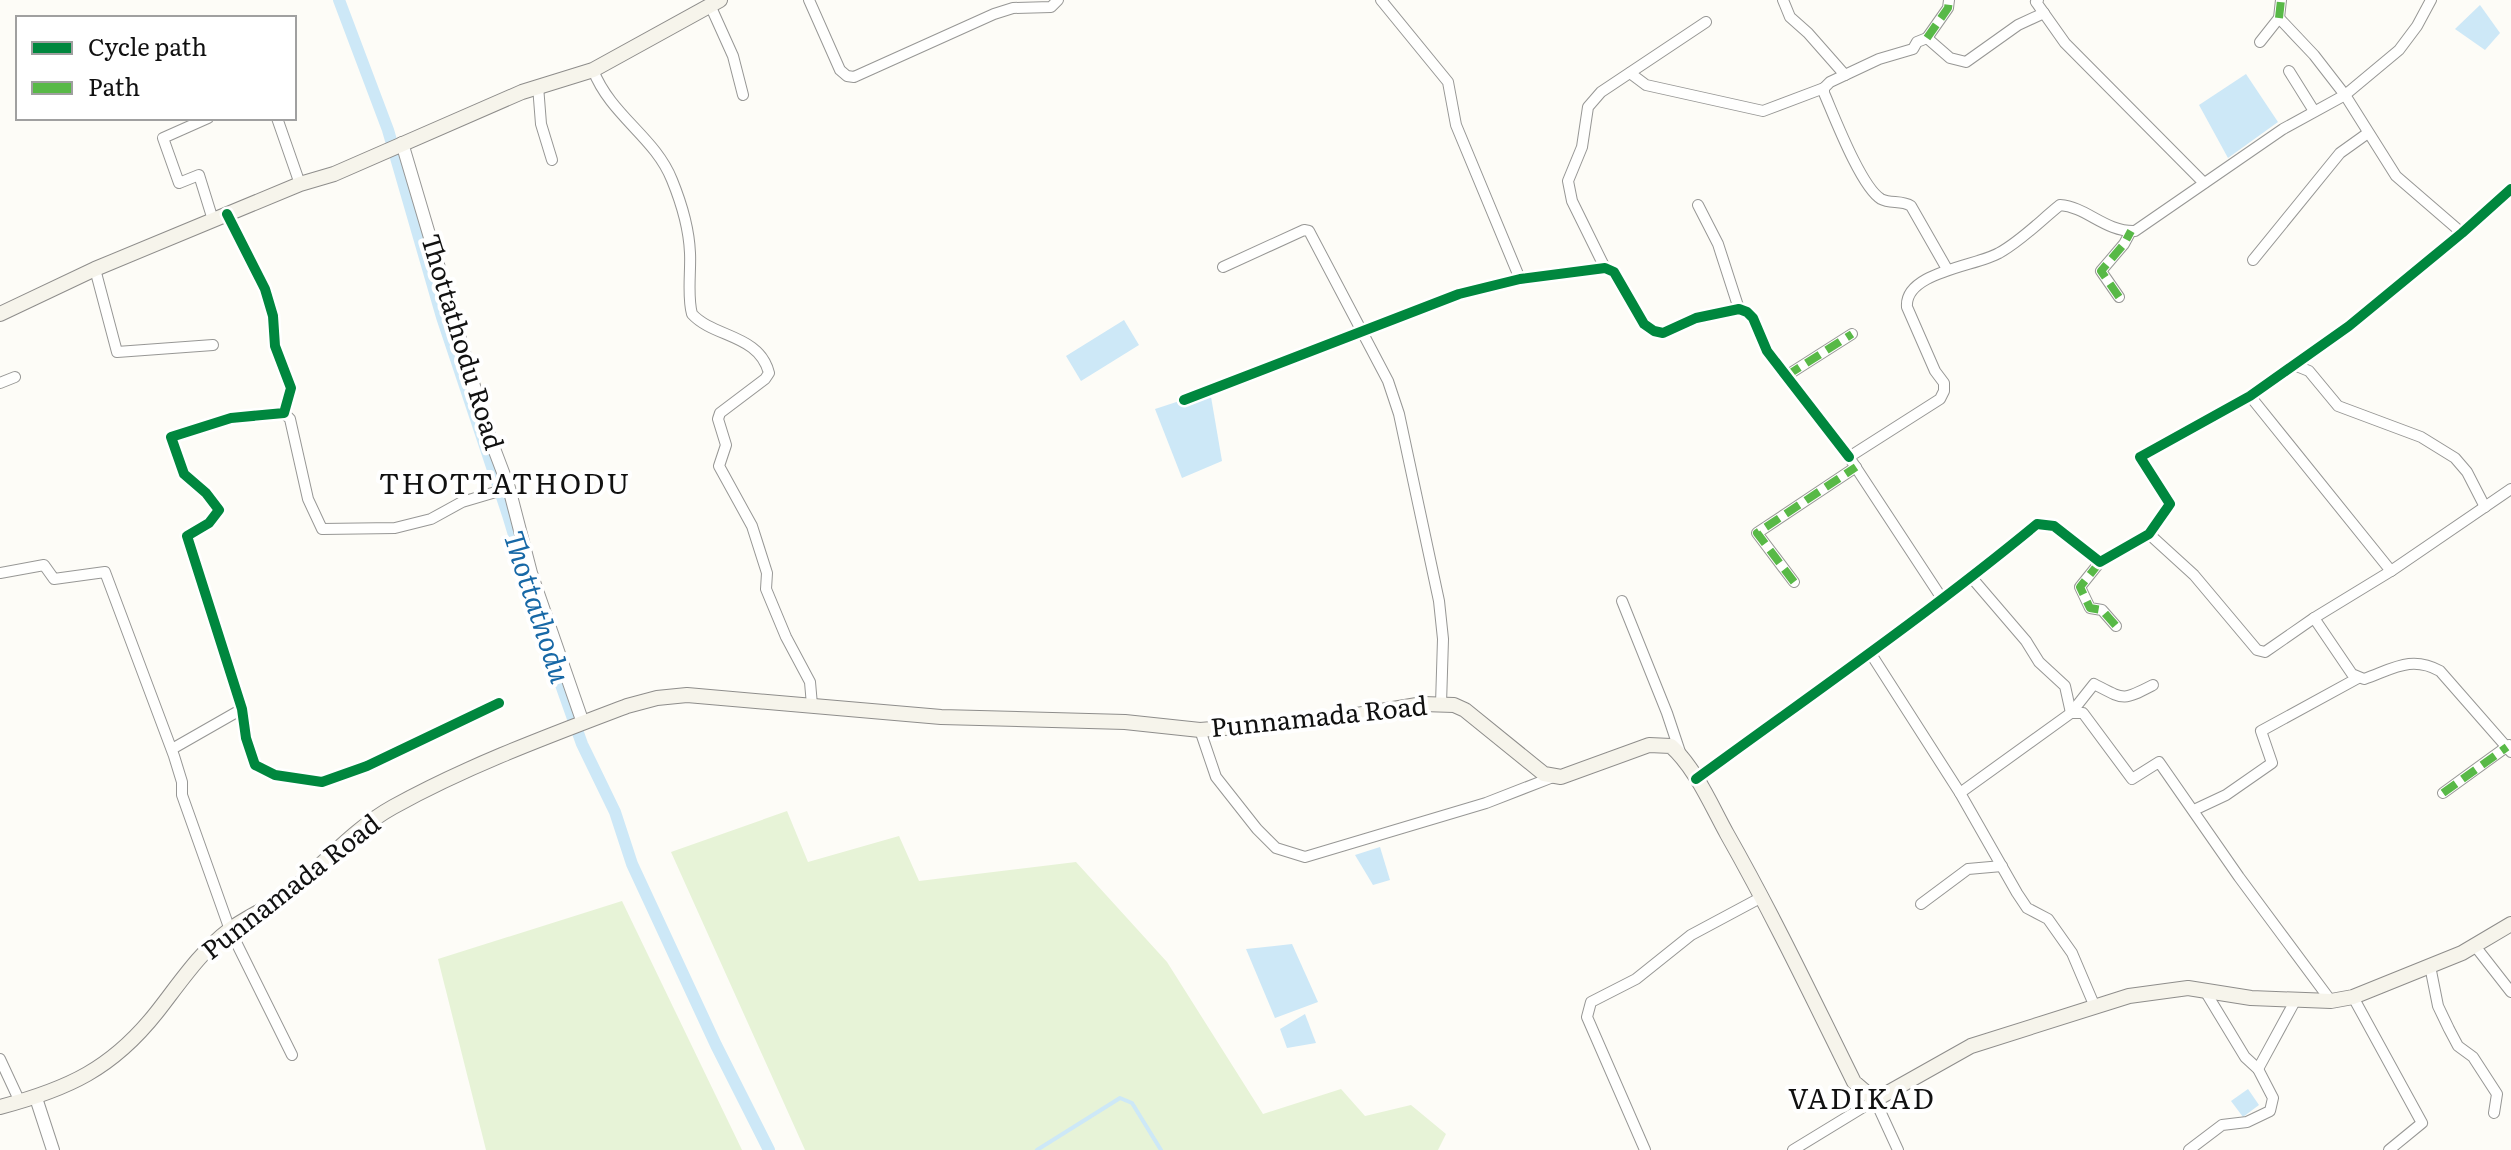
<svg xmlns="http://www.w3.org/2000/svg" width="2511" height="1150" font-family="Literata,serif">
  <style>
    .green { fill: #e7f3d7 }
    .water { fill: #cde8f7 }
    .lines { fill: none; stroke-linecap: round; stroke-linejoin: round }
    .stream { stroke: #cde8f7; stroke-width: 4 }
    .canal { stroke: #cde8f7; stroke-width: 12 }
    .minor-casing { stroke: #979795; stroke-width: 12 }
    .tertiary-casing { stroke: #979795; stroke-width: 14 }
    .secondary-casing { stroke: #8e8d8b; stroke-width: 16 }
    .minor { stroke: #fffffe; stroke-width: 10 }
    .tertiary { stroke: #fffffe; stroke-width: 12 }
    .secondary { stroke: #f6f4eb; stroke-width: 14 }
    .quiet { stroke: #58b947; stroke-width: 8; stroke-dasharray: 16 8; stroke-linecap: butt }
    .cycleway-casing { stroke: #fff; stroke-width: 15 }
    .cycleway { stroke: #00873e; stroke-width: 10 }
    .labels { text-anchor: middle; stroke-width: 8; stroke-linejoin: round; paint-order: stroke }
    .street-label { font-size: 26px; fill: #111; stroke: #fff }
    .neighbourhood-label { font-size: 28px; letter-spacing: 2px; fill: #111; stroke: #fff }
    .water-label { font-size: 28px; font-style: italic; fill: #1768a6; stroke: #fff }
  </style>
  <rect width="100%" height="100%" fill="#fdfcf7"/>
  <g class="green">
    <path d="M787 811 808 862 899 836 919 881 1076 862 1167 962 1263 1114 1341 1089 1365 1116 1411 1105 1446 1134 1438 1150H805L671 852Z"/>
    <path d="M622 901 742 1150H486L438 959Z"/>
  </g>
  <g class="water">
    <path d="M2480 5 2500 33 2485 50 2455 29Z"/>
    <path d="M2246 74 2278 122 2228 158 2199 105Z"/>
    <path d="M1124 320 1139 345 1081 381 1066 356Z"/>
    <path d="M1210 391 1222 461 1182 478 1155 409Z"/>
    <path d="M1380 847 1390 880 1373 885 1355 855Z"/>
    <path d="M1292 944 1318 1002 1275 1018 1246 949Z"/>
    <path d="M1305 1014 1316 1043 1287 1048 1280 1029Z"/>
    <path d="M2248 1089 2259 1105 2243 1117 2231 1101Z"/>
  </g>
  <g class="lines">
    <path class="stream" d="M1037 1150 1120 1098 1132 1103 1161 1150"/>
    <path class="canal" d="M339 0 388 130 442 317 508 515 549 651 582 744 615 812 632 864 716 1045 769 1150"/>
    <defs>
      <g id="minor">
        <path d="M809 0 840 70 847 76 854 77 994 14 1013 8 1051 7 1058 0"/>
        <path d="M1381 0 1448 82 1456 125 1520 279"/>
        <path d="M1783 0 1790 17 1808 33 1845 75"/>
        <path d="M2038 0 2036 2 2065 43 2204 183"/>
        <path d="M710 5 733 56 743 95"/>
        <path d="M2279 18 2281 0"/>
        <path d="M1927 38 1948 8 1949 0"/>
        <path d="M2260 42 2279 18 2314 55 2345 95 2396 176 2462 233"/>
        <path d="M593 70C611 116 655 137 672 180 681 202 689 229 690 253 691 272 687 296 692 314 714 338 759 334 769 373L765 379 720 413 718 419 726 445 719 466 752 526 767 573 766 589 786 637 810 682 812 705"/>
        <path d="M2289 71 2314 111"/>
        <path d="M1630 73 1646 85 1763 111 1824 88"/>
        <path d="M538 86 541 124 552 160"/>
        <path d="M208 118 163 138 179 183 199 175 213 220"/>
        <path d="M277 118 300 184"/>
        <path d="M1698 205 1718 244 1739 309"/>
        <path d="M227 214 265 289 273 316 275 346 291 388 284 413 231 418 171 437 184 474 206 493 219 510 209 523 187 536 242 709 246 738 255 765 275 775 322 782 367 766 499 703"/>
        <path d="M2253 260 2340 153 2368 133"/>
        <path d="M1223 267 1304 230 1309 231 1388 381 1399 414 1439 601 1443 639 1441 704"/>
        <path d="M1605 268 1572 201 1568 181 1582 147 1588 107 1601 92 1706 22"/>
        <path d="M95 269 117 352 213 345"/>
        <path d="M1947 269 1911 206C1902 200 1890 204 1881 199 1861 187 1834 116 1824 93V88L1830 82 1879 59 1913 49 1917 42 1927 38 1950 58 1966 62 2018 25 2044 13"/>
        <path d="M2119 297 2101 271 2124 244 2131 231"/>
        <path d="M2294 365 2309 371 2338 406 2421 437 2455 458 2467 472 2485 507"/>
        <path d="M1786 376 1852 334"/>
        <path d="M0 383 15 377"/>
        <path d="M2250 396 2391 571"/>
        <path d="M1184 400 1459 294 1520 279 1605 268 1614 272 1644 324 1654 331 1663 333 1696 318 1739 309 1747 312 1753 318 1767 351 1849 457"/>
        <path d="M284 413 290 419 308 499 322 529 395 528 431 519 462 502 509 488"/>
        <path d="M2149 534 2194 575 2257 650 2265 652 2314 618 2391 571 2511 489"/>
        <path d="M2100 562 2080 587 2090 608 2102 610 2116 626"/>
        <path d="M0 573 44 565 54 579 105 572 174 756 182 782V795L230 930 292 1055"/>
        <path d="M1972 578 2026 641 2039 662 2065 686 2071 713"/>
        <path d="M1794 582 1757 533 1856 467"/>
        <path d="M1941 597 1849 457 1940 399 1944 391V383L1935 371 1907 307C1904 272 1977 266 1999 253 2021 241 2040 221 2060 205 2087 207 2105 232 2135 231L2283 129 2345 95 2399 50 2417 26 2431 0"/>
        <path d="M1622 601 1667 713 1680 752"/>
        <path d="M2314 618 2352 674 2364 679C2393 669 2411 655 2440 671L2511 752"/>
        <path d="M1871 654 1960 793 2017 893 2027 908 2048 919 2072 953 2095 1007"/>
        <path d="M2071 713 2094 684C2125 700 2122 701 2153 685"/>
        <path d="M1200 730 1216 777 1257 829 1276 848 1305 857 1486 803 1553 777"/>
        <path d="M172 749 242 709"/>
        <path d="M1696 779C1811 695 1928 614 2037 524L2054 526 2100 562 2149 534 2170 504 2140 457 2250 396 2349 326 2462 233 2511 189"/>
        <path d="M1960 793 2071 713H2083L2132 779 2159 762 2239 877 2331 1001"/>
        <path d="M2443 793 2509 745"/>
        <path d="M2194 810 2226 795 2272 763 2261 731 2358 678"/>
        <path d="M1921 904 1968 869 2002 866"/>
        <path d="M2475 946 2511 992"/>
        <path d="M2430 966 2438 1006 2449 1029 2458 1046 2473 1057 2497 1094 2494 1113"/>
        <path d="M2353 997 2422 1123 2389 1150"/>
        <path d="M0 1059 20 1102"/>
        <path d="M2258 1069 2295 1001"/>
        <path d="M1645 1150 1587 1017 1591 1002 1636 979 1691 935 1762 897"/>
        <path d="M1793 1150 1875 1100 1898 1150"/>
        <path d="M2189 1150 2222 1125 2247 1122 2270 1111 2273 1098 2258 1069 2245 1057 2205 991"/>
      </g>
      <g id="tertiary">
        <path d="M402 143 487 430 509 488 531 573 583 723"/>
        <path d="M36 1098 53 1150"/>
      </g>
      <g id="secondary">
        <path d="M0 314 95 269 300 184 334 174 522 92 593 70 720 0"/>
        <path d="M0 1107C68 1089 112 1069 157 1012 179 984 200 952 229 930 248 916 271 907 290 892 324 864 355 828 393 807 467 766 548 736 627 706L657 698 687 695 941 717 1125 722 1200 730 1333 719 1423 704 1454 705 1465 710 1544 774 1561 777 1649 745 1671 746C1696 769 1711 805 1727 834 1773 915 1813 999 1854 1082L1875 1100 1971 1046 2129 996 2188 988 2251 998 2331 1001 2353 997 2462 953 2511 924"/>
      </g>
    </defs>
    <use href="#minor" class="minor-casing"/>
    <use href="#tertiary" class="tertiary-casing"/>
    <use href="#secondary" class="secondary-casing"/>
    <use href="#minor" class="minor"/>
    <use href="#tertiary" class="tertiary"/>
    <use href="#secondary" class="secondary"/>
    <g class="quiet">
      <path d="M2279 18 2281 0"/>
      <path d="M1927 38 1948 8 1949 0"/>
      <path d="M2119 297 2101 271 2124 244 2131 231"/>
      <path d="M1786 376 1852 334"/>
      <path d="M2100 562 2080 587 2090 608 2102 610 2116 626"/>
      <path d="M1794 582 1757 533 1856 467"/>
      <path d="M2443 793 2507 747"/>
    </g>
    <defs>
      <g id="cycleway">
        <path d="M227 214 265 289 273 316 275 346 291 388 284 413 231 418 171 437 184 474 206 493 219 510 209 523 187 536 242 709 246 738 255 765 275 775 322 782 367 766 499 703"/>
        <path d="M1184 400 1459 294 1520 279 1605 268 1614 272 1644 324 1654 331 1663 333 1696 318 1739 309 1747 312 1753 318 1767 351 1849 457"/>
        <path d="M1696 779C1811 695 1928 614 2037 524L2054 526 2100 562 2149 534 2170 504 2140 457 2250 396 2349 326 2462 233 2511 189"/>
      </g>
    </defs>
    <use href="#cycleway" class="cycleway-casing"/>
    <use href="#cycleway" class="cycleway"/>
  </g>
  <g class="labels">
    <g class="street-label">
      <text transform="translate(462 342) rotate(73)" y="9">Thottathodu Road</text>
      <text transform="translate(1319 717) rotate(-6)" y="9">Punnamada Road</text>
      <text transform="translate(291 887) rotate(-38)" y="9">Punnamada Road</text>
    </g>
    <g class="neighbourhood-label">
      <text x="505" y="494">THOTTATHODU</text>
      <text x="1862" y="1109">VADIKAD</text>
    </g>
    <g class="water-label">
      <text transform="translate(537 607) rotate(72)" y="10">Thottathodu</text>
    </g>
  </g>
  <rect x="16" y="16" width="280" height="104" fill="#ffffff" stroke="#a0a0a0" stroke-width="2"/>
  <rect x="32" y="42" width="40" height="12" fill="#00873e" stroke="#a0a0a0" stroke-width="2"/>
  <text x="88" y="56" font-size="24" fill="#111111">Cycle path</text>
  <rect x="32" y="82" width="40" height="12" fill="#58b947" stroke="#a0a0a0" stroke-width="2"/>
  <text x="88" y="96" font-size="24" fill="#111111">Path</text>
</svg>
